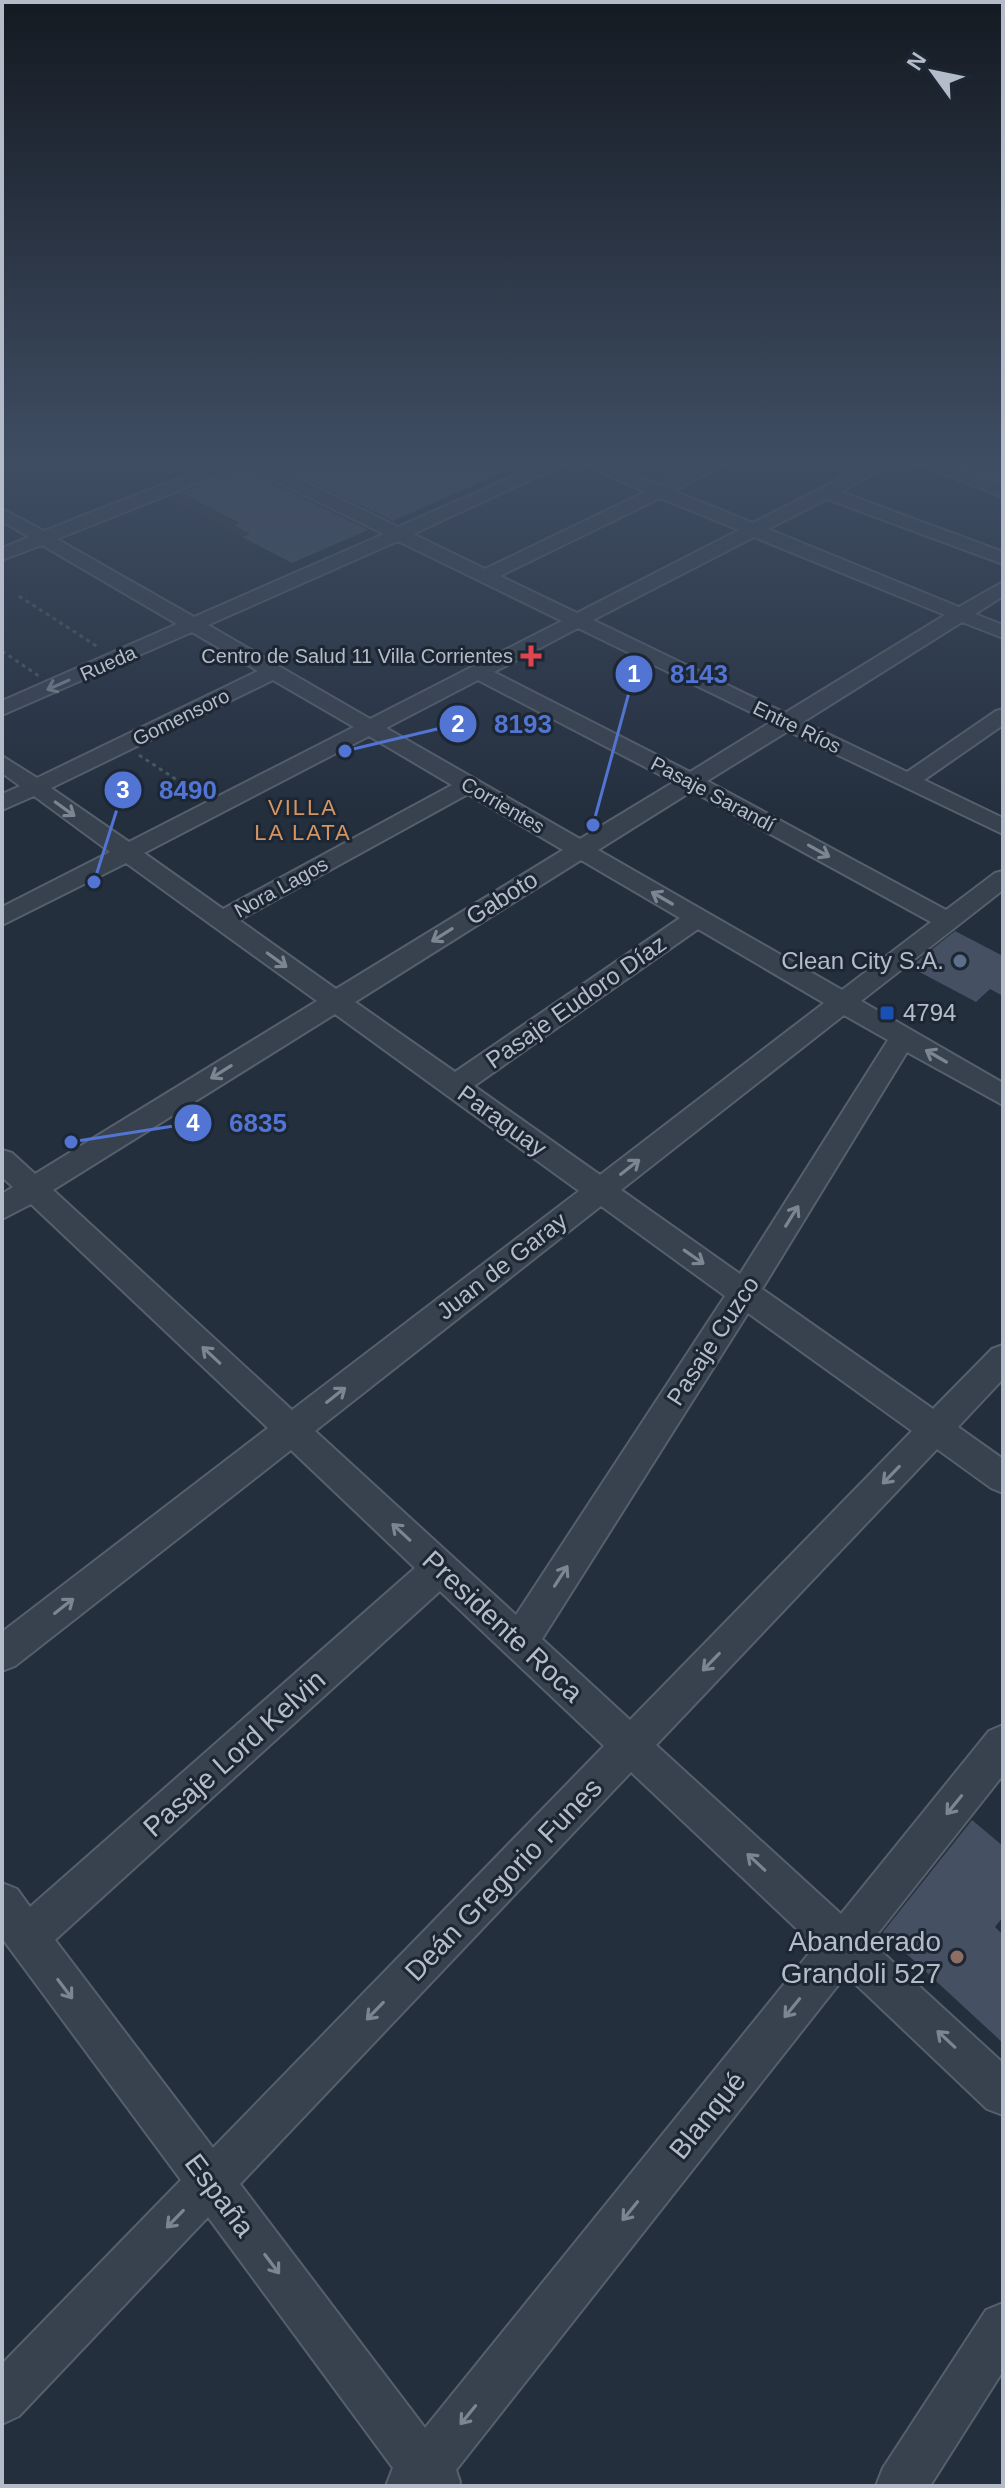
<svg xmlns="http://www.w3.org/2000/svg" width="1005" height="2488" font-family="Arial,sans-serif">
  <style>
    .medical { fill: #32303f }
    .green { fill: #263c3f }
    .building { fill: #455162 }
    .lines { fill: none; stroke-linecap: round; stroke-linejoin: round }
    .minor-casing { stroke: #565f6c; stroke-width: 4 }
    .path { stroke: #44595c; stroke-width: 3; stroke-dasharray: 4 4; stroke-linecap: butt }
    .minor { fill: #38414e; fill-rule: evenodd }
    .oneway { stroke: #7c8592 }
    .health-dot { fill: #e0444e; stroke: #1d2633; stroke-width: 3 }
    .service-dot { fill: #5c6f8a; stroke: #1d2633; stroke-width: 3 }
    .transit-dot { fill: #1a4fb4; stroke: #1d2633; stroke-width: 3 }
    .education-dot { fill: #8d6e63; stroke: #1d2633; stroke-width: 3 }
    .labels { text-anchor: middle; stroke-width: 6; stroke-linejoin: round; paint-order: stroke }
    .far-poi-label { font-size: 20px; fill: #b4bcc9; stroke: #1d2633; text-anchor: end }
    .far-street-label { font-size: 20px; fill: #b4bcc9; stroke: #1d2633 }
    .far-neighbourhood-label { font-size: 22px; letter-spacing: 2px; fill: #d59563; stroke: #1d2633 }
    .street-label { font-size: 24px; fill: #b4bcc9; stroke: #1d2633 }
    .poi-label { font-size: 24px; fill: #b4bcc9; stroke: #1d2633; text-anchor: end }
    .near-street-label { font-size: 28px; fill: #b4bcc9; stroke: #1d2633 }
    .near-poi-label { font-size: 28px; fill: #b4bcc9; stroke: #1d2633; text-anchor: end }
    .leader { fill: none; stroke: #5274d3; stroke-width: 3 }
    .callout-dot { fill: #5274d3; stroke: #1d2633; stroke-width: 3 }
    .mark-label { font-size: 24px; text-anchor: middle; font-weight: bold; fill: #fff }
    .callout-label { font-size: 26px; text-anchor: middle; font-weight: bold; fill: #5274d3; stroke: #1d2633; stroke-width: 6; stroke-linejoin: round; paint-order: stroke }
  </style>
  <rect width="100%" height="100%" fill="#242f3e"/>
  <path class="medical" d="M237 468 315 506 242 537 165 496Z"/>
  <path class="green" d="M596 460H712L658 486Z"/>
  <g class="building">
    <path d="M267 460H429L457 473 486 460H530L393 521Z"/>
    <path d="M945 460H1003V483L945 462Z"/>
    <path d="M244 469 368 530 292 563 242 537 250 534 234 525 240 523 182 493Z"/>
    <path d="M955 931 1003 956V996L990 989 976 1002 910 967Z"/>
    <path d="M972 1820 1003 1846V1917L995 1927 1003 1935V2043L883 1932Z"/>
  </g>
  <g class="lines">
    <defs>
      <g id="minor">
        <path d="M225 460H260L398 527 550 460H573L413 534 485 569 645 492 575 460H598L659 485 710 460H732L674 491 753 523 876 460H897L841 492 1003 552V564L827 499 768 529 959 607 1003 582V596L975 614 1003 625V638L962 622 803 722 907 772 996 711 1003 709V725L924 780 1003 818V834L788 731 707 781 946 910 995 873 1003 871V890L861 1001 1003 1083V1105L907 1052 762 1289 933 1409 992 1349 1003 1345V1379L958 1427 1003 1459V1493L991 1488 937 1449 656 1745 841 1914 989 1731 1003 1725V1775L871 1942 1003 2063V2115L987 2109 846 1975 456 2470 460 2482 459 2486H386L393 2468 208 2217 19 2416 2 2424V2364L181 2180 2 1938V1883L17 1889 30 1907 415 1568 291 1450 15 1666 2 1671V1632L268 1428 31 1204 2 1219V1194L13 1187 2 1177V1150L12 1153 35 1174 317 1001 126 863 2 925V907L110 852 34 796 2 810V794L20 786 2 773V756L37 778 258 671 192 632 2 715V701L177 624 42 545 2 560V548L29 537 2 521V509L44 531ZM243 465 384 534 194 617 57 539ZM660 498 739 530 577 613 500 576ZM754 537 945 615 785 713 593 620ZM398 541 562 621 370 719 208 625ZM578 628 771 722 690 772 494 672ZM273 680 354 727 129 842 51 788ZM478 680 674 782 580 839 386 728ZM369 736 452 785 223 909 144 853ZM692 791 931 922 842 990 598 850ZM468 794 563 850 336 989 239 920ZM581 860 680 918 455 1072 355 1002ZM698 929 824 1003 600 1175 474 1086ZM335 1014 579 1191 292 1410 53 1190ZM844 1015 888 1040 740 1274 621 1190ZM601 1206 725 1296 516 1615 315 1431ZM748 1313 912 1431 630 1720 542 1639ZM440 1591 604 1746 213 2148 55 1940ZM631 1772 815 1946 425 2428 240 2184Z"/>
        <path d="M908 460H932L1003 486V497Z"/>
        <path d="M1003 2303V2371L930 2486H876L883 2468 986 2310Z"/>
      </g>
    </defs>
    <use href="#minor" class="minor-casing"/>
    <g class="path">
      <path d="M19 596 98 647"/>
      <path d="M2 651 39 676"/>
      <path d="M139 755 198 794"/>
    </g>
    <use href="#minor" class="minor"/>
  </g>
  <defs><path id="oneway-shaft" d="M-6 0H5M1.5-3L5.5 0L1.5 3" fill="none" stroke-width="1.6" stroke-linecap="round" stroke-linejoin="round" transform="scale(2)"/></defs>
  <g class="oneway">
    <use href="#oneway-shaft" transform="translate(58 685) rotate(156)"/>
    <use href="#oneway-shaft" transform="translate(65 809) rotate(36)"/>
    <use href="#oneway-shaft" transform="translate(819 851) rotate(29)"/>
    <use href="#oneway-shaft" transform="translate(662 898) rotate(-150)"/>
    <use href="#oneway-shaft" transform="translate(442 935) rotate(148)"/>
    <use href="#oneway-shaft" transform="translate(277 960) rotate(36)"/>
    <use href="#oneway-shaft" transform="translate(936 1056) rotate(-150)"/>
    <use href="#oneway-shaft" transform="translate(221 1072) rotate(148)"/>
    <use href="#oneway-shaft" transform="translate(630 1167) rotate(-38)"/>
    <use href="#oneway-shaft" transform="translate(792 1216) rotate(-58)"/>
    <use href="#oneway-shaft" transform="translate(694 1257) rotate(35)"/>
    <use href="#oneway-shaft" transform="translate(211 1355) rotate(-137)"/>
    <use href="#oneway-shaft" transform="translate(336 1395) rotate(-38)"/>
    <use href="#oneway-shaft" transform="translate(891 1475) rotate(134)"/>
    <use href="#oneway-shaft" transform="translate(401 1532) rotate(-137)"/>
    <use href="#oneway-shaft" transform="translate(561 1576) rotate(-57)"/>
    <use href="#oneway-shaft" transform="translate(64 1606) rotate(-38)"/>
    <use href="#oneway-shaft" transform="translate(711 1662) rotate(134)"/>
    <use href="#oneway-shaft" transform="translate(954 1805) rotate(129)"/>
    <use href="#oneway-shaft" transform="translate(756 1862) rotate(-137)"/>
    <use href="#oneway-shaft" transform="translate(65 1989) rotate(53)"/>
    <use href="#oneway-shaft" transform="translate(792 2008) rotate(129)"/>
    <use href="#oneway-shaft" transform="translate(375 2011) rotate(134)"/>
    <use href="#oneway-shaft" transform="translate(946 2039) rotate(-137)"/>
    <use href="#oneway-shaft" transform="translate(630 2211) rotate(129)"/>
    <use href="#oneway-shaft" transform="translate(175 2219) rotate(134)"/>
    <use href="#oneway-shaft" transform="translate(272 2264) rotate(53)"/>
    <use href="#oneway-shaft" transform="translate(468 2415) rotate(129)"/>
  </g>
  <linearGradient id="sky" x2="0" y2="1"><stop stop-color="#141a22"/><stop offset="0.57" stop-color="#3f4d63"/><stop offset="1" stop-color="#3f4d63" stop-opacity="0"/></linearGradient>
  <rect width="1005" height="809" fill="url(#sky)"/>
  <path class="health-dot" d="M527 644h8v8h8v8h-8v8h-8v-8h-8v-8h8z"/>
  <circle class="service-dot" cx="960" cy="961" r="8"/>
  <rect class="transit-dot" x="879" y="1005" width="16" height="16" rx="4"/>
  <circle class="education-dot" cx="957" cy="1957" r="8"/>
  <g class="labels">
    <g class="far-poi-label">
      <text x="513" y="663">Centro de Salud 11 Villa Corrientes</text>
    </g>
    <g class="far-street-label">
      <text transform="translate(108 663) rotate(-24)" y="7">Rueda</text>
      <text transform="translate(181 717) rotate(-26)" y="7">Gomensoro</text>
      <text transform="translate(797 727) rotate(26)" y="7">Entre Ríos</text>
      <text transform="translate(713 794) rotate(28)" y="7">Pasaje Sarandí</text>
      <text transform="translate(503 805) rotate(30)" y="7">Corrientes</text>
      <text transform="translate(281 887) rotate(-29)" y="7">Nora Lagos</text>
    </g>
    <g class="far-neighbourhood-label">
      <text x="303" y="815">VILLA<tspan x="303" dy="25">LA LATA</tspan></text>
    </g>
    <g class="street-label">
      <text transform="translate(502 898) rotate(-32)" y="8">Gaboto</text>
      <text transform="translate(576 1002) rotate(-35)" y="8">Pasaje Eudoro Díaz</text>
      <text transform="translate(502 1121) rotate(36)" y="8">Paraguay</text>
      <text transform="translate(502 1266) rotate(-38)" y="8">Juan de Garay</text>
      <text transform="translate(713 1341) rotate(-57)" y="8">Pasaje Cuzco</text>
    </g>
    <g class="poi-label">
      <text x="944" y="969">Clean City S.A.</text>
      <text x="903" y="1021" text-anchor="start">4794</text>
    </g>
    <g class="near-street-label">
      <text transform="translate(503 1626) rotate(43)" y="10">Presidente Roca</text>
      <text transform="translate(234 1753) rotate(-42)" y="10">Pasaje Lord Kelvin</text>
      <text transform="translate(503 1879) rotate(-46)" y="10">Deán Gregorio Funes</text>
      <text transform="translate(707 2115) rotate(-51)" y="10">Blanqué</text>
      <text transform="translate(220 2195) rotate(53)" y="10">España</text>
    </g>
    <g class="near-poi-label">
      <text x="941" y="1951">Abanderado<tspan x="941" dy="32">Grandoli 527</tspan></text>
    </g>
  </g>
  <path class="leader" d="M593 825L634 674M345 751L458 724M94 882L123 790M71 1142L193 1123"/>
  <g class="callout-dot">
    <circle cx="593" cy="825" r="8"/>
    <circle cx="345" cy="751" r="8"/>
    <circle cx="94" cy="882" r="8"/>
    <circle cx="71" cy="1142" r="8"/>
    <circle cx="634" cy="674" r="20"/>
    <circle cx="458" cy="724" r="20"/>
    <circle cx="123" cy="790" r="20"/>
    <circle cx="193" cy="1123" r="20"/>
  </g>
  <g class="mark-label">
    <text x="634" y="682">1</text>
    <text x="458" y="732">2</text>
    <text x="123" y="798">3</text>
    <text x="193" y="1131">4</text>
  </g>
  <g class="callout-label">
    <text x="699" y="683">8143</text>
    <text x="523" y="733">8193</text>
    <text x="188" y="799">8490</text>
    <text x="258" y="1132">6835</text>
  </g>
  <rect width="1005" height="2488" fill="none" stroke="#b4bcc9" stroke-width="8"/>
  <g transform="translate(933 72) rotate(303)" stroke="#1d2633" stroke-width="6" paint-order="stroke">
  <path d="M0-6L14 30L0 20L-14 30Z" fill="#b4bcc9"/>
  <text y="-12" font-size="22" font-weight="bold" text-anchor="middle" fill="#b4bcc9">N</text>
  </g>
</svg>
